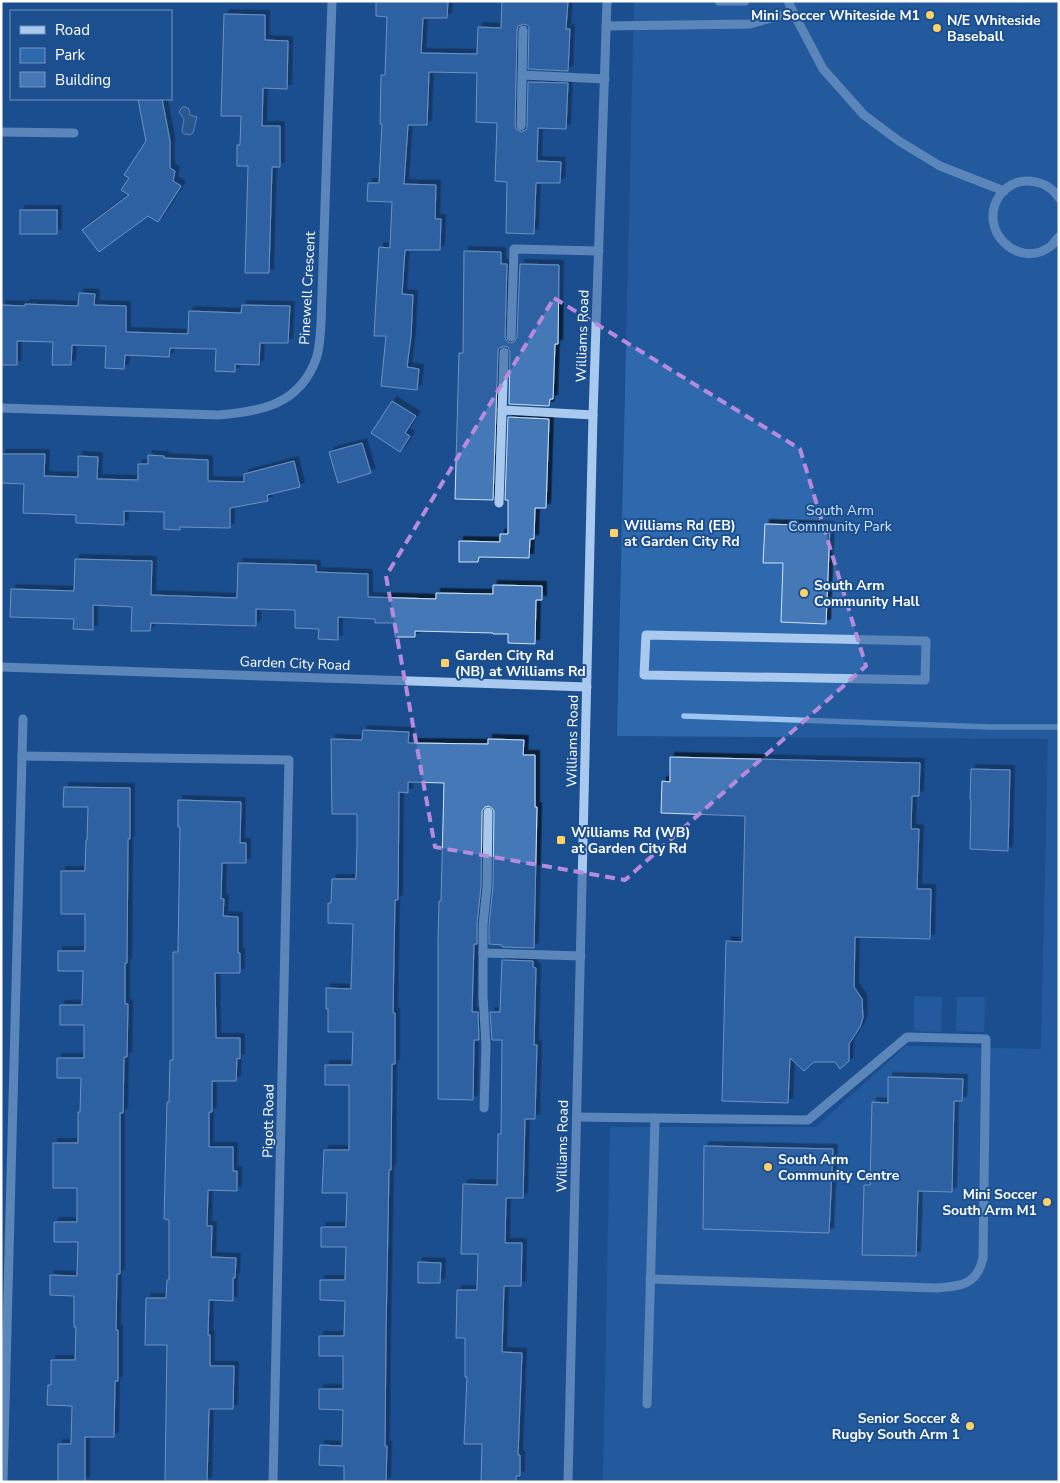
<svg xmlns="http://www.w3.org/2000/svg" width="1060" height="1483" font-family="'Nunito Sans',sans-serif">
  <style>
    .green { fill: #2e69ad }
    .water { fill: #3c6290; stroke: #9cc4f0 }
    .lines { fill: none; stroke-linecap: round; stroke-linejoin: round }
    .stream { stroke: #9cc4f0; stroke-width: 5.5 }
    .building { fill: #4478b7; stroke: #cfe3fa; filter: url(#shadow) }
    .minor { stroke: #a9c9ee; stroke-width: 9 }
    .marked { fill: none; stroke: #b68bdc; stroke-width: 4; stroke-dasharray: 10 6; stroke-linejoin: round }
    .poi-dot { fill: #ffd166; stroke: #1b4f8f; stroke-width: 2 }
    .labels { text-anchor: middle; stroke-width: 4; stroke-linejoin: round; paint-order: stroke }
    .poi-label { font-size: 14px; font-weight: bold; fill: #fff; stroke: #1b4f8f; text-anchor: start }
    .street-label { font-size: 14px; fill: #fff; stroke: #1b4f8f }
    .park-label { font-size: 14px; fill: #cfe3fa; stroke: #1b4f8f }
  </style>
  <defs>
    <filter id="shadow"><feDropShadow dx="4.5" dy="-4.5" stdDeviation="0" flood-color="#0009"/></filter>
  </defs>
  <rect width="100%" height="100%" fill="#1b4f8f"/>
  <g class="green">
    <path d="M634 1H1059V1482H603L610 1127H816L906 1046 1041 1049 1048 739 617 736Z"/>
    <path d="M914 996 942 997 941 1032 914 1031Z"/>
    <path d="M957 997H985L984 1032 956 1031Z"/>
  </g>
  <path class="water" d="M182 107H186L189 109 190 115 197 117 193 133 190 135 184 134 182 131 184 119 179 112Z"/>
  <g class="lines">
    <path class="stream" d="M684 716 990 727H1059"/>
  </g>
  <g class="building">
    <path d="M376 1H448L447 18H423L421 53 477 54 478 27 501 28 502 1H568L566 29H570L568 71 528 69 529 27 527 25 523 24 518 26 517 30 515 126 516 129 521 132 526 130 527 127 528 82 568 83 566 129 538 128 537 161 561 162 560 183H536L534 234 506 233 507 182 495 181 497 123 476 122 477 73 429 72 427 125H408L404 184 436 185 435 219H441L440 250H405L402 294 413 295 411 336 407 367 419 369 417 390 381 386 386 336H374L379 247 390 248 392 202 367 201 368 183H379L382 124H380L381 75H385L387 17 376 16Z"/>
    <path d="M224 14 265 15V40L288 41 287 89 263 88 262 126H280V167H272L269 273H245L248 166H237V145H240L241 116H221Z"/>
    <path d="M138 99H162L170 141V168L175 171 173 181 181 186 158 222 148 216 99 252 82 230 129 195 121 190 129 178 124 175 146 141Z"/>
    <rect x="20" y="210" width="37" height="24"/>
    <path d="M464 251 501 252V264H507L505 337 506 340 510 343 514 342 517 337 520 264 559 265 558 344H555L553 399H550L549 406 509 404 510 352 508 347 504 346 499 348 498 351 493 500 455 499 459 353H463Z"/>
    <path d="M79 293 95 294 94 305 126 306V332L188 334 189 311 241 313 242 305 290 306 288 343H260L259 365 235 364V372L215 371 216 349 170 348 169 357 125 355 124 369 105 368 106 346 72 345 71 365H52L53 342 17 341V365H1V305L25 306V304L78 306Z"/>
    <path d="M392 401 416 416 405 433 410 436 400 452 371 433Z"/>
    <path d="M508 417 549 419 546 508H535L534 539H530L529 558 479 557 478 562H459V541L500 542V534H508V500H505Z"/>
    <path d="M362 443 371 473 338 483 329 452Z"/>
    <path d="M1 454H45L44 476 78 477V456L98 457 97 479 138 480V464H148V455L164 456V458L208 460V481L244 482V474L294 461 300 487 267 495 268 501 230 508V528L180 527V530L164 529V512L124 511V525L76 523V515L23 513 24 484 1 483Z"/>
    <path d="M765 524 830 526 826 624 781 622 783 563H763Z"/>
    <path d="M75 559 152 561 151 595 237 598 238 563 316 565V572L368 574V597L436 599V593L493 594V585L542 586V600H536L535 644 508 643V634H493V633L415 631V637H395V623H375V619L338 617V640L318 639 319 629 295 628V610L256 609V626L151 623 150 631H131L132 607 93 605V630L73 629 74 619 10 617 11 589 74 591Z"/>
    <path d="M363 730 409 732 408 743 488 744V739L524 740 523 755H535V807H537L534 948 502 947V945L489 944V925L493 886 494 812 493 809 489 806 485 807 482 811 481 886 477 924V944H474L472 1012H478L479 1040H474L473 1100 438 1099V941L439 901H441L444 783 408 782V793L399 792 398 900H395L394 955 393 1013H395V1064H392L391 1170H389L386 1332 385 1446H387L386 1482H344V1466L319 1465 320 1445 342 1446 343 1410 319 1409V1389H343V1356H319V1336H344L345 1301 320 1300V1280H345L346 1247H321V1227H346L347 1193H322L324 1150H349V1085H325V1065H352L353 1032H328V1009H326V988L351 989 353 924 328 923V903H331L332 879H356L357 845V814H332L331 739 362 740Z"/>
    <path d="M670 757 920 763 919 796H912L911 829H919L917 889H931L930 939 855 937 854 987 862 999 863 1018 860 1027 849 1044V1061L840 1069 835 1062H814L804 1071 790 1058 788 1103 722 1101 726 941 742 942 745 816 661 813 662 781 670 782Z"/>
    <path d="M971 769 1010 770 1008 851 970 849 971 799H970Z"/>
    <path d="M64 787 130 788V839H128L127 963H125V1004H128L127 1057H124L123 1113H120V1274H117L116 1330H118V1381H115L114 1437H85V1482H58V1444H71L72 1406 47 1405 48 1385H51V1360H75L76 1327H74V1296L50 1295V1275L77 1276 78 1242H54V1222H77V1188H53V1143H78V1112H80L81 1078H57V1058H84V1025H60V1005H82L83 971H58V951H85V914H61V871H85L86 840H87L88 807H63Z"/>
    <path d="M178 800 241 802 240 843H246V863H222L221 899H224L223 916 238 917V953H240V973H215L216 1038H240V1059L237 1058 236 1081H212V1112H209V1147H233V1171H237V1191L208 1190 207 1226H212L211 1257 236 1258 235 1278H233V1301L209 1300 208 1335H210V1366H234L233 1409H209L207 1482H165L167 1345H145L146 1298H166L167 1280H169V1220L164 1219 167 1102H169L170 1060H173V952H178L180 827H178Z"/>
    <path d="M502 960 533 961V967L536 968 534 1045H537L535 1119H525L523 1198H506L505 1243H522L521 1286H504L502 1352 522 1353 518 1455H520V1476H516V1482H481L482 1444H464L467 1377H465V1338H456L457 1290H477L478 1254H461L463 1184 497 1185 498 1134H501L502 1040H492L490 1012H500Z"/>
    <path d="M888 1077 963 1079 962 1101H954L952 1192 918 1191 916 1256 862 1255 864 1185H870L872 1102 888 1103Z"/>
    <path d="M704 1146 833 1149 829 1233 703 1229Z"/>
    <path d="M418 1262 441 1263 440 1283H418Z"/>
  </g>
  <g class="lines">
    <g class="minor">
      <path d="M719 1H745"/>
      <path d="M788 1 793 12 823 69 864 115 899 141 940 166 1004 191"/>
      <path d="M606 26 750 24 793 12"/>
      <path d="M522 75 605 79"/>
      <path d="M521 126 523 30"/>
      <path d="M1 132 74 133"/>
      <path d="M1059 198C1052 187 1040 181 1026 181 1016 181 1006 187 1000 195 976 229 1018 271 1051 246 1054 243 1056 240 1059 237"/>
      <path d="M511 337 514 249 599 251"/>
      <path d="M1 408 218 415C261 412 300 404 316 359 320 348 320 335 321 324L332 1"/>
      <path d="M502 410 593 415"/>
      <path d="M499 503 504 352"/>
      <path d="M646 635 926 641 925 680 644 675Z"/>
      <path d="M1 667 587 687"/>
      <path d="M22 756 289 760 273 1482"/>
      <path d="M483 953 581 956"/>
      <path d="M484 1108 486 1046 483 996V925L487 886 488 812"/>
      <path d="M577 1117 808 1120 907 1037 986 1039 983 1258C977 1285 961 1286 937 1288L650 1279"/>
      <path d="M647 1404 655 1118"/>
      <path d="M3 1482 23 719"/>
      <path d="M568 1482 593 415 607 1"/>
    </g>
  </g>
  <path d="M0 0H1060V1483H0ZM554 298 800 449 866 666 625 880 435 847 386 576Z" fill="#1b4f8f" fill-opacity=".55" fill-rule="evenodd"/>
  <path class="marked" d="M554 298 800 449 866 666 625 880 435 847 386 576Z"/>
  <g class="poi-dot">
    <circle cx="930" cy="15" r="5"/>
    <circle cx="937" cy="28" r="5"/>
    <rect x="609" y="528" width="10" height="10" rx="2.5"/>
    <circle cx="804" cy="593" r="5"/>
    <rect x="440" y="658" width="10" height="10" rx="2.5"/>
    <rect x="556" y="835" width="10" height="10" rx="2.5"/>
    <circle cx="768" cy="1167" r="5"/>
    <circle cx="1047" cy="1202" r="5"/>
    <circle cx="970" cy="1426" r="5"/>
  </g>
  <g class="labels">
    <g class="poi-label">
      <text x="920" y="20" text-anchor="end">Mini Soccer Whiteside M1</text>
      <text x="947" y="25">N/E Whiteside<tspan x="947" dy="16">Baseball</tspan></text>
      <text x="624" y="530">Williams Rd (EB)<tspan x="624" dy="16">at Garden City Rd</tspan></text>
      <text x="814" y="590">South Arm<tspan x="814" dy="16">Community Hall</tspan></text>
      <text x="455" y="660">Garden City Rd<tspan x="455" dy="16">(NB) at Williams Rd</tspan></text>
      <text x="571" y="837">Williams Rd (WB)<tspan x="571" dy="16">at Garden City Rd</tspan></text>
      <text x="778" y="1164">South Arm<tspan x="778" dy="16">Community Centre</tspan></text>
      <text x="1037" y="1199" text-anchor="end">Mini Soccer<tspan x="1037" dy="16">South Arm M1</tspan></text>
      <text x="960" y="1423" text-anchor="end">Senior Soccer &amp;<tspan x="960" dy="16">Rugby South Arm 1</tspan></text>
    </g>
    <g class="street-label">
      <text transform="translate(307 288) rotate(-87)" y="5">Pinewell Crescent</text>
      <text transform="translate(582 336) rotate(-88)" y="5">Williams Road</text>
      <text transform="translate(295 663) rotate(2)" y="5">Garden City Road</text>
      <text transform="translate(572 741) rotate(-89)" y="5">Williams Road</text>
      <text transform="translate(268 1121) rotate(-89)" y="5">Pigott Road</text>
      <text transform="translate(562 1146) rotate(-89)" y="5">Williams Road</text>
    </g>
    <g class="park-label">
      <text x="840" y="515">South Arm<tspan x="840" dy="16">Community Park</tspan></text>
    </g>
  </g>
  <rect width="1060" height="1483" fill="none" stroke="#ffffff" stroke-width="5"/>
  <rect x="10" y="10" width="162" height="90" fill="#1b4f8f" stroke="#7695bc"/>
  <rect x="20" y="26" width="25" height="8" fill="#a9c9ee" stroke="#7695bc"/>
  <text x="55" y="35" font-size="15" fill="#ffffff">Road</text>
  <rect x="20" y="48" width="25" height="15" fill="#2e69ad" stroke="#7695bc"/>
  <text x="55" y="60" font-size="15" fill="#ffffff">Park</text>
  <rect x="20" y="72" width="25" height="15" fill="#4478b7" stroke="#7695bc"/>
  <text x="55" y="85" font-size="15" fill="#ffffff">Building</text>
</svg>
